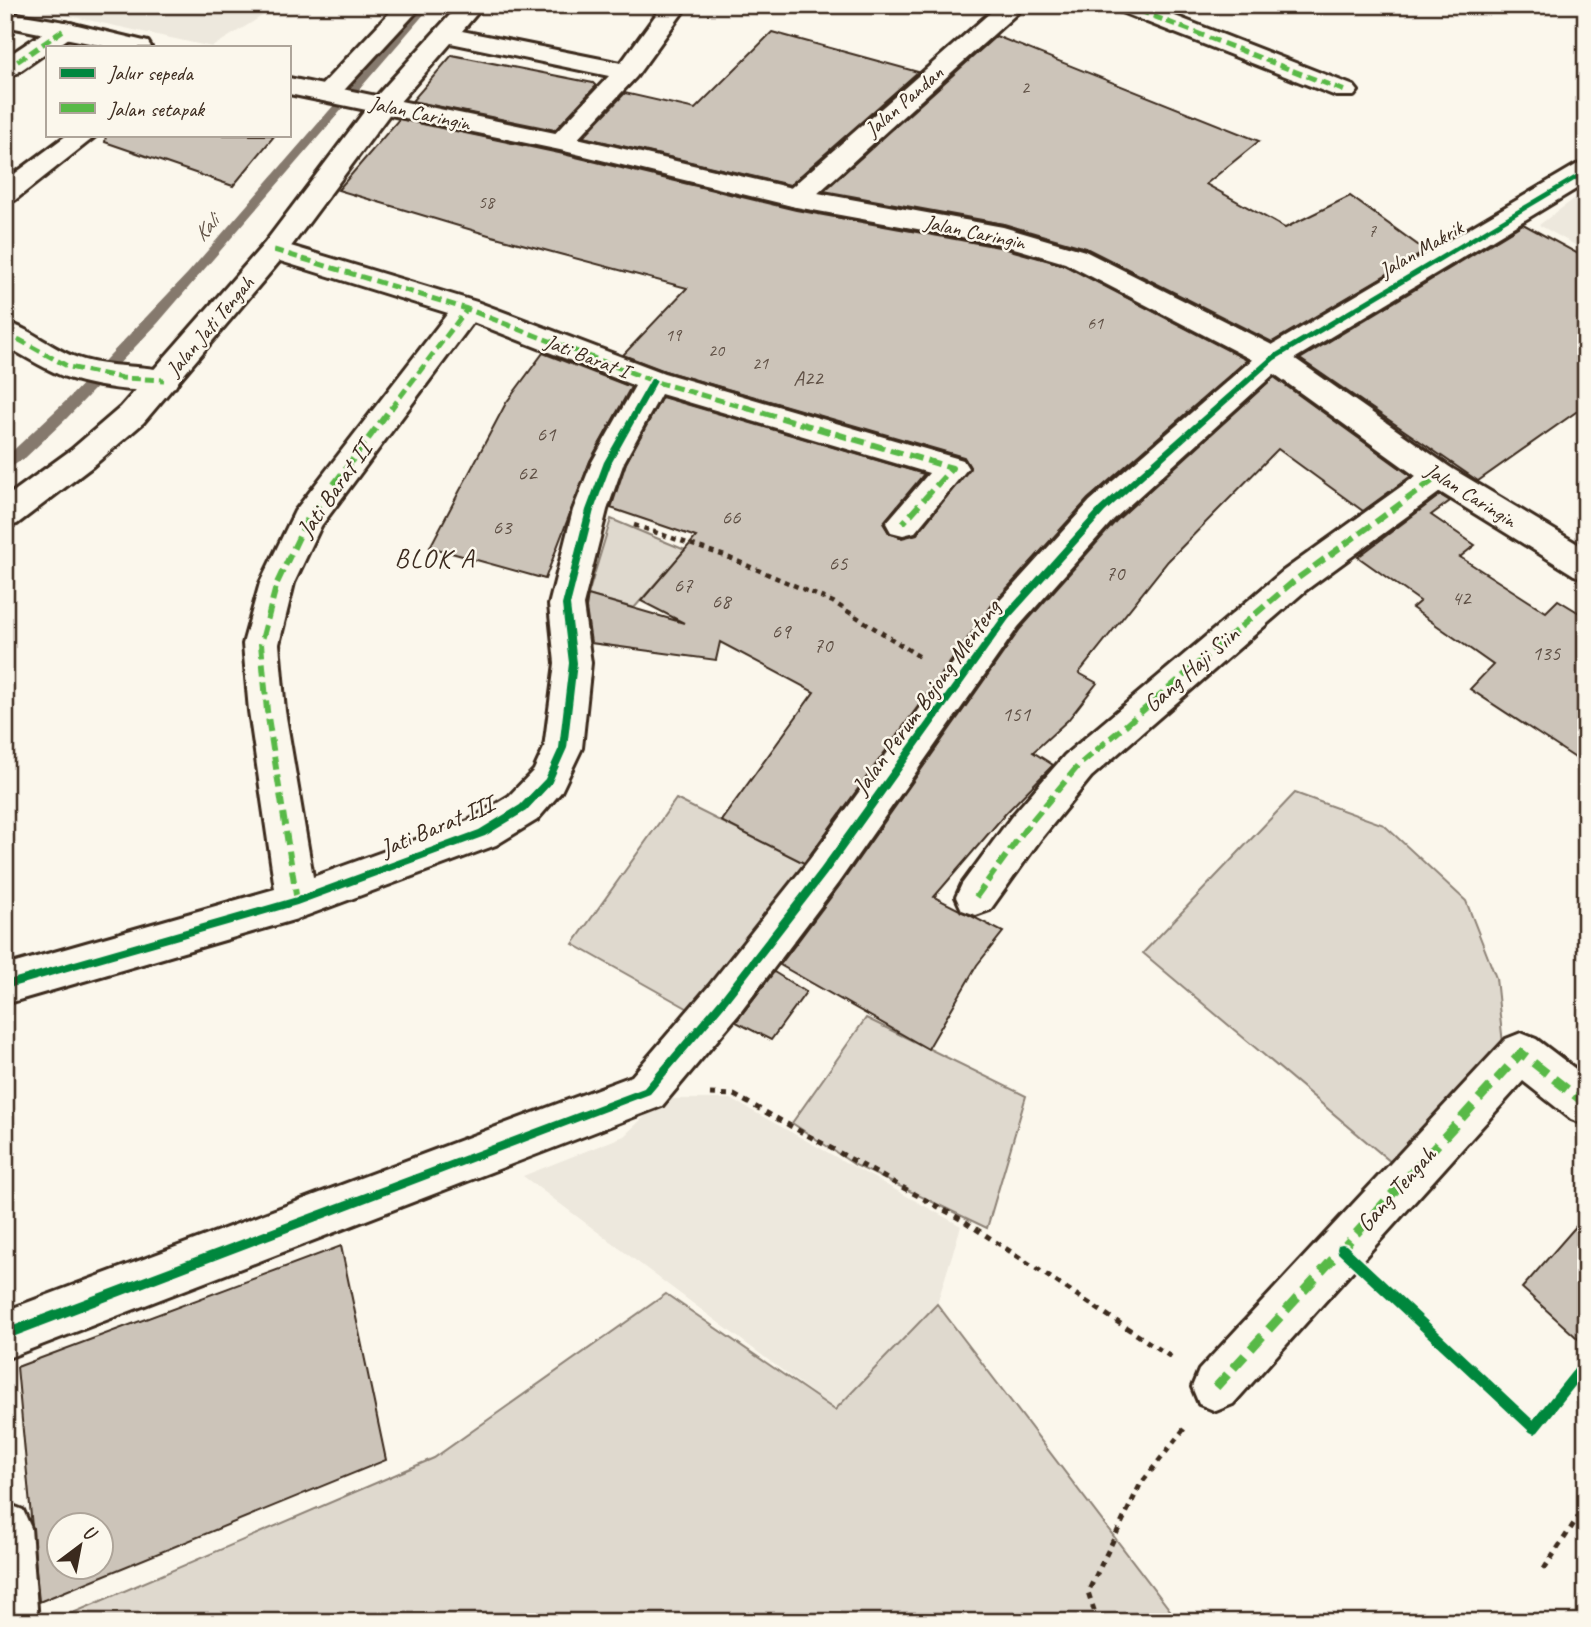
<svg xmlns="http://www.w3.org/2000/svg" width="1591" height="1627" font-family="Caveat,sans-serif">
  <style>
    .built { fill: #ede8dd }
    .green { fill: #dfd9ce; stroke: #8d8276; stroke-width: 2 }
    .lines { fill: none; stroke-linecap: round; stroke-linejoin: round }
    .stream { fill: #85796d; fill-rule: evenodd }
    .building { fill: #ccc4b9; stroke: #3b2a1e; stroke-width: 2; fill-rule: evenodd }
    .minor-casing { stroke: #3b2a1e; stroke-width: 6 }
    .tertiary-casing { stroke: #3b2a1e; stroke-width: 6 }
    .secondary-casing { stroke: #3b2a1e; stroke-width: 6 }
    .path-far1 { stroke: #3b2a1e; stroke-width: 4.5; stroke-dasharray: 5 5; stroke-linecap: butt }
    .path { stroke: #3b2a1e; stroke-width: 5; stroke-dasharray: 6 6; stroke-linecap: butt }
    .minor { fill: #fbf7ec; fill-rule: evenodd }
    .tertiary { fill: #fbf7ec; fill-rule: evenodd }
    .secondary { fill: #fbf7ec; fill-rule: evenodd }
    .quiet-far2 { stroke: #58b947; stroke-width: 5; stroke-dasharray: 10 5; stroke-linecap: butt }
    .quiet-far1 { stroke: #58b947; stroke-width: 6; stroke-dasharray: 13 6; stroke-linecap: butt }
    .quiet { stroke: #58b947; stroke-width: 9; stroke-dasharray: 17 9; stroke-linecap: butt }
    .cycleway-casing { stroke: #fbf7ec; stroke-width: 4 }
    .cycleway { fill: #00873e; fill-rule: evenodd }
    .labels { text-anchor: middle; stroke-width: 5; stroke-linejoin: round; paint-order: stroke }
    .far-number-label { font-size: 18px; fill: #5f5045 }
    .far-street-label { font-size: 21px; fill: #3b2a1e; stroke: #fbf7ec }
    .far-water-label { font-size: 21px; font-style: italic; fill: #605246; stroke: #fbf7ec }
    .number-label { font-size: 21px; fill: #5f5045 }
    .street-label { font-size: 24px; fill: #3b2a1e; stroke: #fbf7ec }
    .neighbourhood-label { font-size: 26px; letter-spacing: 2px; fill: #3b2a1e; stroke: #fbf7ec }
  </style>
  <rect width="100%" height="100%" fill="#fbf7ec"/>
  <filter id="ink" filterUnits="userSpaceOnUse"><feTurbulence type="fractalNoise" baseFrequency=".0143" numOctaves="2"/><feDisplacementMap in="SourceGraphic" scale="14" xChannelSelector="R" yChannelSelector="G"/><feConvolveMatrix kernelMatrix="1 2 1 2 8 2 1 2 1" color-interpolation-filters="sRGB"/></filter>
  <g filter="url(#ink)">
    <g class="built">
      <path d="M19 5H280L212 47Z"/>
      <path d="M1586 190V251L1539 225Z"/>
      <path d="M663 1099H731L961 1226 937 1304 835 1410 523 1176 624 1136Z"/>
    </g>
    <g class="green">
      <path d="M611 519 685 550 634 608 588 595Z"/>
      <path d="M1295 793 1384 825 1466 901 1496 978 1503 1044 1398 1168 1143 953Z"/>
      <path d="M676 799 810 866 701 1016 573 944Z"/>
      <path d="M866 1018 1026 1096 987 1228 855 1165 792 1123Z"/>
      <path d="M666 1294 835 1410 937 1304 1179 1622H52L434 1458Z"/>
    </g>
    <g class="lines">
      <path class="stream" d="M421 5H432L158 323 65 420 25 458 5 471V458L68 399 188 273Z"/>
    </g>
    <g class="building">
      <path d="M772 32 918 72 790 185 583 137 625 93 695 109Z"/>
      <path d="M996 36 1259 141 1206 184 1285 228 1350 196 1426 251 1272 342 1086 248 1004 224 824 191Z"/>
      <path d="M452 55 593 83 596 86 555 130 412 101Z"/>
      <path d="M399 119 559 153 796 210 999 247 1064 265 1247 360 1088 499 992 605 804 863 721 821 814 692 720 642 716 660 591 643 586 608 588 595 684 623 641 601 696 537 611 508 626 463 662 397 924 474 883 523 889 533 902 538 917 534 970 467 964 457 665 371 623 355 687 288 492 236 338 190Z"/>
      <path d="M106 135H275L233 186 105 142Z"/>
      <path d="M1523 224 1586 258V405L1478 481 1300 359Z"/>
      <path d="M543 353 631 387 590 461 545 579 430 547 506 403Z"/>
      <path d="M1274 377 1411 476 1363 511 1278 449 1168 561 1079 673 1097 683 1068 720 1033 752 1053 765 1007 812 934 897 1003 932 977 965 928 1049 780 965 840 885 1020 629 1116 521Z"/>
      <path d="M1440 495 1450 501 1431 515 1475 545 1460 557 1546 612 1558 600 1586 617V765L1470 689 1493 665 1412 608 1420 601 1358 557Z"/>
      <path d="M774 972 806 992 771 1040 736 1022Z"/>
      <path d="M1586 1215V1346L1522 1288Z"/>
      <path d="M341 1246 386 1460 39 1602 17 1367ZM60 1525H102V1567H60Z"/>
    </g>
    <g class="lines">
      <defs>
        <g id="minor">
          <path d="M397 5H423L335 100H317L313 95 317 90Z"/>
          <path d="M459 5H484L462 31 621 63 663 5H688L636 77 569 148H551L547 142 609 76 451 43 391 112H373L369 106 373 100Z"/>
          <path d="M999 5H1026L806 204 796 207 786 204 782 198 786 192Z"/>
          <path d="M1113 5H1147L1354 86 1358 91 1354 96H1336L1116 10Z"/>
          <path d="M65 22 74 24 77 29C71 38 58 47 47 47V52L14 75 5 78V58L56 24Z"/>
          <path d="M67 135H97L15 200 5 202V181Z"/>
          <path d="M274 241 477 302 664 373 963 460 968 468 915 532 903 535 891 532 886 523 929 473 661 394 624 462 607 510 583 605 591 663 582 748 561 792 537 820 496 845 297 919 5 1004V966L275 889 249 711 243 644 260 583 295 511 448 313 264 256 260 250 264 244ZM473 322 635 386 592 462 573 510 549 605 555 663 544 748 534 770 509 796 468 821 313 877 285 711 279 644 294 583 321 526Z"/>
          <path d="M5 322C32 329 53 350 78 358 110 369 144 364 175 373L179 380 175 387C146 396 85 386 58 374 40 366 22 355 5 345Z"/>
          <path d="M1273 348 1284 351 1288 358 1284 365 1114 519 1018 627 838 883 739 1014 662 1106 5 1359V1311L632 1076 709 986 810 859 994 607 1090 501 1262 351Z"/>
          <path d="M1439 464 1451 468 1455 476 1451 484 1306 590 1091 777 1040 840 990 910 976 915 962 910 956 897 962 884 1012 816 1065 755 1282 572 1427 468Z"/>
          <path d="M1521 1033 1536 1039 1586 1077V1125L1571 1119 1523 1081 1233 1404 1216 1411 1199 1404 1192 1387 1199 1370 1506 1039Z"/>
          <path d="M5 1503 23 1510 31 1528 38 1622H5Z"/>
        </g>
        <g id="tertiary">
          <path d="M382 98 391 100 395 106 391 112 284 256 143 423 93 466 17 524 5 527V498L71 450 121 407 264 244 373 100Z"/>
          <path d="M1586 163V183L1284 365 1273 368 1262 365 1258 358 1262 351 1576 165Z"/>
        </g>
        <g id="secondary">
          <path d="M5 12 65 22 148 42 151 47H109L5 26Z"/>
          <path d="M289 78 560 134 796 189 1003 227 1085 251 1284 351 1451 468 1586 549V579L1574 575 1427 484 1262 365 1065 263 1000 244 796 207 560 150 289 94Z"/>
        </g>
      </defs>
      <use href="#minor" class="minor-casing"/>
      <use href="#tertiary" class="tertiary-casing"/>
      <use href="#secondary" class="secondary-casing"/>
      <path class="path-far1" d="M634 525 725 556 833 602 920 657"/>
      <g class="path">
        <path d="M710 1094 734 1095 964 1221 1171 1357"/>
        <path d="M1544 1569 1586 1505"/>
        <path d="M1098 1622 1088 1592 1140 1485 1184 1429"/>
      </g>
      <use href="#minor" class="minor"/>
      <use href="#tertiary" class="tertiary"/>
      <use href="#secondary" class="secondary"/>
      <g class="quiet-far2">
        <path d="M1125 5 1345 91"/>
        <path d="M5 70 65 29"/>
        <path d="M274 250 467 309 653 381 750 409"/>
        <path d="M5 332 69 367 122 378 164 380"/>
        <path d="M391 409 467 309"/>
      </g>
      <g class="quiet-far1">
        <path d="M744 407 952 468 903 523"/>
        <path d="M976 897 1026 828 1078 766 1294 581 1439 476"/>
        <path d="M297 901 267 711 261 644 277 583 307 520 392 407"/>
      </g>
      <path class="quiet" d="M1216 1387 1521 1053 1586 1104"/>
      <defs>
        <g id="cycleway">
          <path d="M1586 169V174L1275 360 1105 512 1009 619 827 874 727 1003 650 1094 5 1340V1329L644 1088 721 997 821 868 1003 615 1099 508 1271 356Z"/>
          <path d="M651 379H655L657 381 612 462 594 510 570 605 577 663 567 748 551 784 526 811 485 836 297 905 5 989V981L297 897 479 830 520 805 545 779 559 748 569 663 562 605 586 510 604 462Z"/>
          <path d="M1342 1244 1346 1245 1533 1420 1582 1359 1586 1358V1372L1538 1432 1534 1434 1530 1432 1338 1253 1337 1249 1338 1245Z"/>
        </g>
      </defs>
      <use href="#cycleway" class="cycleway-casing"/>
      <use href="#cycleway" class="cycleway"/>
    </g>
  </g>
  <g class="labels">
    <g class="far-number-label">
      <text x="1025" y="93">2</text>
      <text x="486" y="208">58</text>
      <text x="1372" y="237">7</text>
      <text x="1095" y="329">61</text>
      <text x="673" y="341">19</text>
      <text x="716" y="356">20</text>
      <text x="760" y="369">21</text>
    </g>
    <g class="far-street-label">
      <text transform="translate(904 101) rotate(-41)" y="7">Jalan Pandan</text>
      <text transform="translate(420 113) rotate(12)" y="7">Jalan Caringin</text>
      <text transform="translate(975 232) rotate(12)" y="7">Jalan Caringin</text>
      <text transform="translate(1421 249) rotate(-30)" y="7">Jalan Makrik</text>
      <text transform="translate(210 326) rotate(-50)" y="7">Jalan Jati Tengah</text>
      <text transform="translate(587 356) rotate(21)" y="7">Jati Barat I</text>
      <text transform="translate(1471 495) rotate(32)" y="7">Jalan Caringin</text>
    </g>
    <g class="far-water-label">
      <text transform="translate(206 228) rotate(-49)" y="7">Kali</text>
    </g>
    <g class="number-label">
      <text x="808" y="385">A22</text>
      <text x="546" y="441">61</text>
      <text x="527" y="480">62</text>
      <text x="731" y="524">66</text>
      <text x="502" y="534">63</text>
      <text x="838" y="570">65</text>
      <text x="1115" y="580">70</text>
      <text x="683" y="592">67</text>
      <text x="1461" y="605">42</text>
      <text x="721" y="608">68</text>
      <text x="781" y="638">69</text>
      <text x="823" y="652">70</text>
      <text x="1546" y="660">135</text>
      <text x="1016" y="721">151</text>
    </g>
    <g class="street-label">
      <text transform="translate(334 489) rotate(-55)" y="8">Jati Barat II</text>
      <text transform="translate(1191 669) rotate(-41)" y="8">Gang Haji Siin</text>
      <text transform="translate(926 697) rotate(-54)" y="8">Jalan Perum Bojong Menteng</text>
      <text transform="translate(437 826) rotate(-23)" y="8">Jati Barat III</text>
      <text transform="translate(1396 1189) rotate(-48)" y="8">Gang Tengah</text>
    </g>
    <g class="neighbourhood-label">
      <text x="435" y="567">BLOK A</text>
    </g>
  </g>
  <rect width="1591" height="1627" fill="none" stroke="#fbf7ec" stroke-width="28"/>
  <rect x="14" y="14" width="1563" height="1599" fill="none" stroke="#3b2a1e" stroke-width="2.5" filter="url(#ink)"/>
  <rect x="46" y="46" width="245" height="91" fill="#fbf7ec" stroke="#aea59a" stroke-width="2"/>
  <rect x="60" y="68" width="35" height="10" fill="#00873e" stroke="#aea59a" stroke-width="2"/>
  <text x="108" y="80" font-size="21" fill="#3b2a1e">Jalur sepeda</text>
  <rect x="60" y="103" width="35" height="10" fill="#58b947" stroke="#aea59a" stroke-width="2"/>
  <text x="108" y="116" font-size="21" fill="#3b2a1e">Jalan setapak</text>
  <g transform="translate(80 1546) rotate(32)"><circle r="33" fill="#fbf7ec" stroke="#aea59a" stroke-width="2"/>
  <path d="M0-5L12 26L0 18L-12 26Z" fill="#3b2a1e"/>
  <text y="-10" font-size="19" font-weight="bold" text-anchor="middle" fill="#3b2a1e">U</text>
  </g>
</svg>
